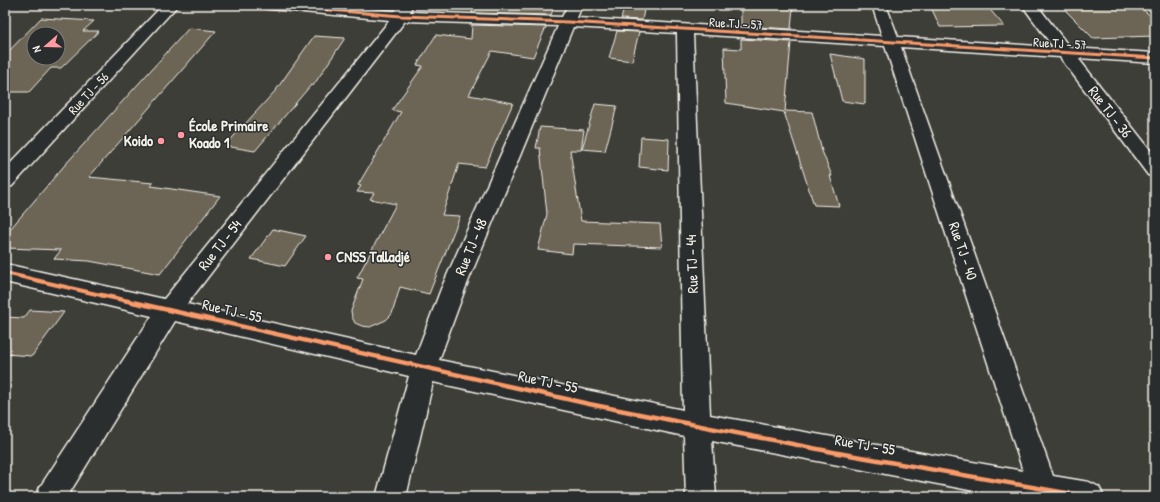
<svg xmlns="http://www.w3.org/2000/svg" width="1160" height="502" font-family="'Patrick Hand',sans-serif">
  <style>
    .building { fill: #6c6554; stroke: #f4f1e8; fill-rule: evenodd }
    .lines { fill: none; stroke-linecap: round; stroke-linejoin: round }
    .street-casing { stroke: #f4f1e8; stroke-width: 3 }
    .street { fill: #2a2d2e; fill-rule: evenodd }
    .cycleway-far2-casing { stroke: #2a2d2e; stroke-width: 5 }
    .cycleway-far1-casing { stroke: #2a2d2e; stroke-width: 6 }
    .cycleway-casing { stroke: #2a2d2e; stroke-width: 7 }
    .cycleway-far2 { stroke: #fa9b69; stroke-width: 3 }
    .cycleway-far1 { stroke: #fa9b69; stroke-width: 4 }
    .cycleway { stroke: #fa9b69; stroke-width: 4.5 }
    .poi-dot { fill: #ff9aa2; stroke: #2a2d2e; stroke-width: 1.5 }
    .labels { text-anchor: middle; stroke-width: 3; stroke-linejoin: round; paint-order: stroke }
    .far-street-label { font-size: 13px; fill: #f4f1e8; stroke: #2a2d2e }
    .street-label { font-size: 15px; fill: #f4f1e8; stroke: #2a2d2e }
    .poi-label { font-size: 15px; font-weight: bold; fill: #f4f1e8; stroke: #2a2d2e; text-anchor: start }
  </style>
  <rect width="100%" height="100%" fill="#3e3e39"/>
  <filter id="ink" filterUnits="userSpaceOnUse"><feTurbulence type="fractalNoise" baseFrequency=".025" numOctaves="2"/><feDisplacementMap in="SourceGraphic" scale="8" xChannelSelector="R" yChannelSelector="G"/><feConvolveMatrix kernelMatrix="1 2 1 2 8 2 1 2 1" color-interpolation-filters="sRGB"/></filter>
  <g filter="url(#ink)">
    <g class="building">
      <path d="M473 5H555L551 15 472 13Z"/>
      <path d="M625 5H645L642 20 621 19Z"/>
      <path d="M741 5H793L791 29 741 26Z"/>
      <path d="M930 5H986L1004 26 940 27Z"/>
      <path d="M1060 5H1138L1155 20V36L1093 38Z"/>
      <path d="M41 18 94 21 83 31H99L61 68H51L29 92H5V55ZM34 34H58V58H34Z"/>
      <path d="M472 25 546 27 533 57 492 51 469 95 513 103 485 167 459 164 442 215 460 216 429 294 400 287 392 314 386 320 370 327 362 326 355 323 352 317 351 311 363 279 357 278 396 204 370 199 374 193 357 192 361 186 358 185 401 112 392 110 423 66 417 65 436 35 471 39Z"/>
      <path d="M189 28 216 31 89 177 153 183 151 186 220 196 160 274 89 261 54 259 61 250 5 248V235L64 166Z"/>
      <path d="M617 31 639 32 632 61 609 58Z"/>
      <path d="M314 36 345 38 313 86 311 85 255 151 225 146 276 90Z"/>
      <path d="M741 39 791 42 785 111 812 112 822 151 832 176H830L839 206 814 205 784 112 726 103 724 48 741 49Z"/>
      <path d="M830 54 865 59V104L842 101Z"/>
      <path d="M595 104 617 106 605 151 582 149Z"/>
      <path d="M540 127 584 130 581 150H570L581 221 660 224 662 247 573 244 572 254 538 250 547 214 540 148H536Z"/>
      <path d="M641 137 669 139 668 170 639 167Z"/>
      <path d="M273 229 306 236 285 266 251 259Z"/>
      <path d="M30 310 64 312 32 356 5 354V317L24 318Z"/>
    </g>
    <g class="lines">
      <defs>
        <g id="street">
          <path d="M163 5H178L12 186 5 188V169Z"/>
          <path d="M262 5H323L395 11 398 5H412L410 12 562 17 568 5H582L577 18 882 36 872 5H886L898 37 1053 47 1022 5H1037L1070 48 1155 53V63L1078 58 1155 156V177L1148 175 1060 57 901 47 1053 476 1089 482 1099 487 1104 497H1006L712 441 716 497H686L684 436 433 382 406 497H376L409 376 175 321 67 497H35L40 487 152 316 5 282V264L164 299 390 20 269 9 264 8ZM405 21 558 26 441 289 416 355 187 304ZM573 27 677 33 683 410 439 360 465 289ZM693 34 885 46 1023 471 710 415Z"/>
        </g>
      </defs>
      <use href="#street" class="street-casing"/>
      <use href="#street" class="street"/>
      <defs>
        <path id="cycleway-far2" d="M269 5 401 16 568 22 1155 58"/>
        <path id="cycleway-far1" d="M5 273 105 296"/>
        <path id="cycleway" d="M101 295 589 404 838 453 1089 497"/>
      </defs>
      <use href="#cycleway-far2" class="cycleway-far2-casing"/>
      <use href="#cycleway-far1" class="cycleway-far1-casing"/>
      <use href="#cycleway" class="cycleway-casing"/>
      <use href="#cycleway-far2" class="cycleway-far2"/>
      <use href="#cycleway-far1" class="cycleway-far1"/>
      <use href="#cycleway" class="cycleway"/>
    </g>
  </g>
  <g class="poi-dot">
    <circle cx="181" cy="135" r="4"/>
    <circle cx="161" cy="141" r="4"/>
    <circle cx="328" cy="257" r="4"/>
  </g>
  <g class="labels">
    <g class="far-street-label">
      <text transform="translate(736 23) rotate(3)" y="5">Rue TJ - 57</text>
      <text transform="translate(1060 43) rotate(3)" y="5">Rue TJ - 57</text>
      <text transform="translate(88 93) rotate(-47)" y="5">Rue TJ - 56</text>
    </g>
    <g class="street-label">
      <text transform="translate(1110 112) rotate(52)" y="5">Rue TJ - 36</text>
      <text transform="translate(220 245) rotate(-52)" y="5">Rue TJ - 54</text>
      <text transform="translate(471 247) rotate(-67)" y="5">Rue TJ - 48</text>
      <text transform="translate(963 251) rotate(71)" y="5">Rue TJ - 40</text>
      <text transform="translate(692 264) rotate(-92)" y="5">Rue TJ - 44</text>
      <text transform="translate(232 311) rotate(13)" y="5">Rue TJ - 55</text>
      <text transform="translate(548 382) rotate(12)" y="5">Rue TJ - 55</text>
      <text transform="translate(865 445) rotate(10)" y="5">Rue TJ - 55</text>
    </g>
    <g class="poi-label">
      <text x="189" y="131">École Primaire<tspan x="189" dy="17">Koado 1</tspan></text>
      <text x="153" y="146" text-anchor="end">Koido</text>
      <text x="336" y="262">CNSS Talladjé</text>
    </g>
  </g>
  <rect width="1160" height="502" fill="none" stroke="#2a2d2e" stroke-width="20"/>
  <rect x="10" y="10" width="1140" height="482" fill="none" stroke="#f4f1e8" stroke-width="1.5" filter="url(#ink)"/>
  <g transform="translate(46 46) rotate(250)"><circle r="19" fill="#2a2d2e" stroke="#7b7b78"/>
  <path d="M0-3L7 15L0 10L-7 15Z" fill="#ff9aa2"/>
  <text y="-6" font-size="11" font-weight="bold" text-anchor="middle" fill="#f4f1e8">N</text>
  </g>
</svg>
